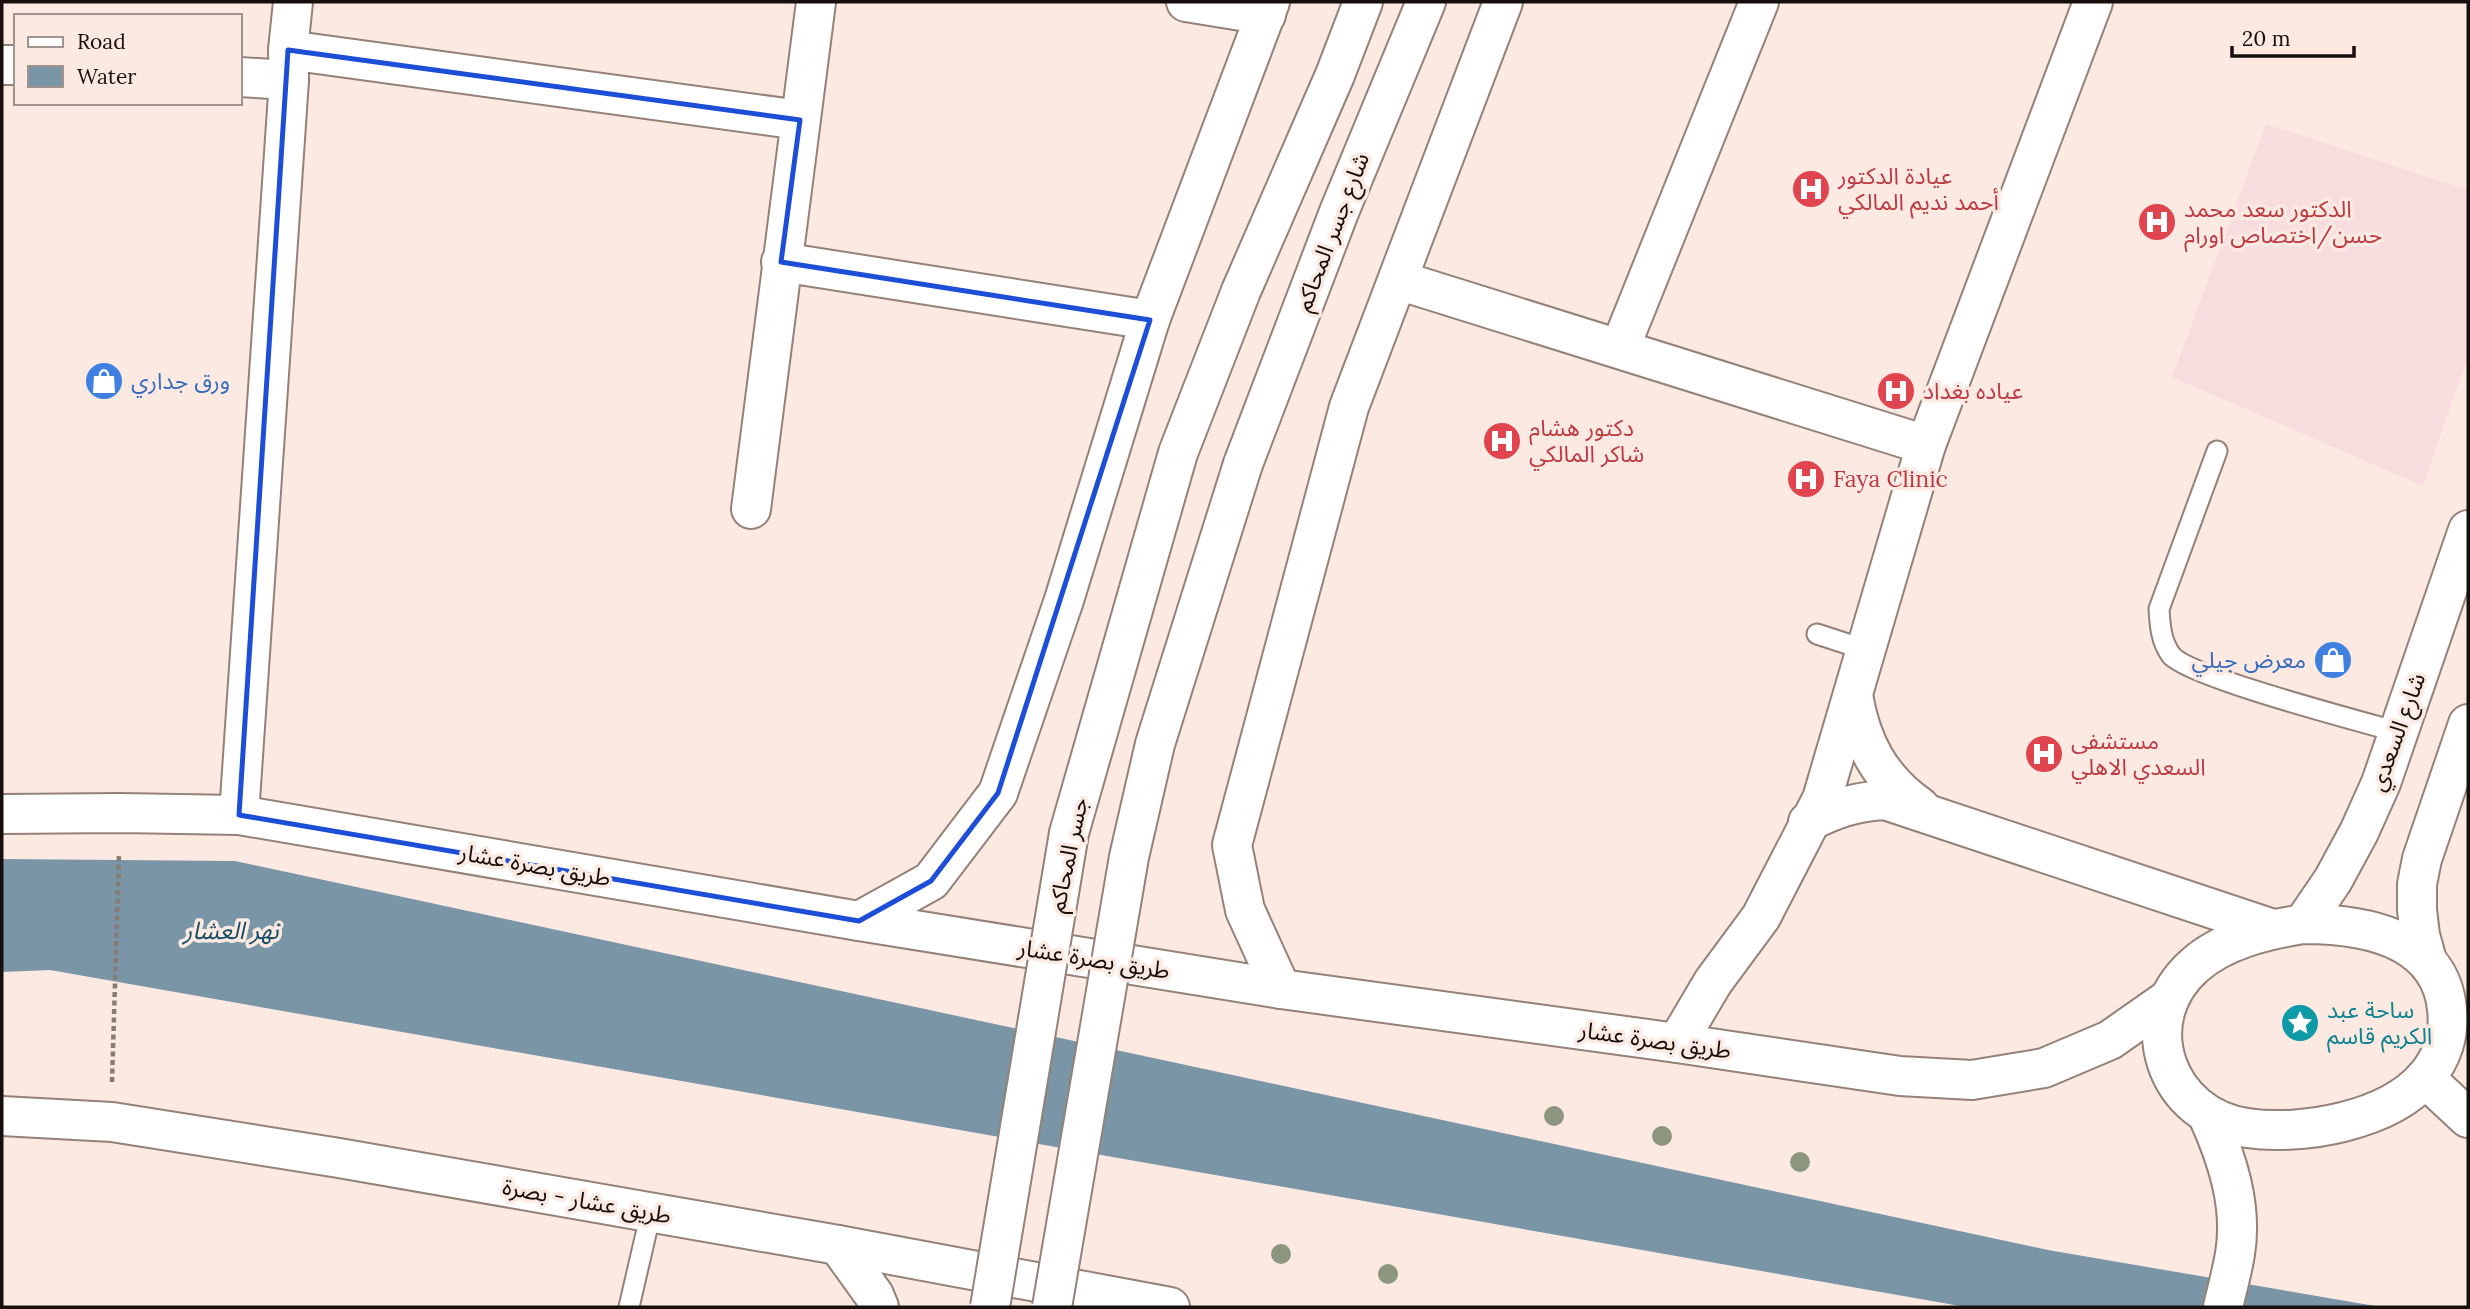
<svg xmlns="http://www.w3.org/2000/svg" width="2470" height="1309" font-family="Lora,'Noto Sans Arabic',serif">
  <style>
    .commercial { fill: #f8ddde }
    .water { fill: #7995a6 }
    .lines { fill: none; stroke-linecap: round; stroke-linejoin: round }
    .lane-casing { stroke: #948178; stroke-width: 23 }
    .street-casing { stroke: #948178; stroke-width: 42 }
    .secondary-casing { stroke: #948178; stroke-width: 42 }
    .primary-casing { stroke: #948178; stroke-width: 42 }
    .path { stroke: #877b75; stroke-width: 4.5; stroke-dasharray: 5 3.5; stroke-linecap: butt }
    .lane { stroke: #fff; stroke-width: 19 }
    .street { stroke: #fff; stroke-width: 38 }
    .secondary { stroke: #fff; stroke-width: 38 }
    .primary { stroke: #fff; stroke-width: 38 }
    .secondary-bridge-casing { stroke: #948178; stroke-width: 42; stroke-linecap: butt }
    .secondary-bridge { stroke: #fff; stroke-width: 38 }
    .tree { fill: #8c967e }
    .marked { fill: none; stroke: #1d4ed8; stroke-width: 5; stroke-linejoin: round }
    .labels { text-anchor: middle; stroke-width: 7; stroke-linejoin: round; paint-order: stroke }
    .health-label { font-size: 23px; fill: #be3a42; stroke: #fceae2; text-anchor: start }
    .street-label { font-size: 23px; fill: #160f0c; stroke: #fceae2 }
    .shop-label { font-size: 23px; fill: #366cbe; stroke: #fceae2; text-anchor: start }
    .culture-label { font-size: 23px; fill: #0d838f; stroke: #fceae2; text-anchor: start }
    .water-label { font-size: 24px; font-style: italic; fill: #164d66; stroke: #fceae2 }
  </style>
  <rect width="100%" height="100%" fill="#fceae2"/>
  <path class="commercial" d="M2266 124 2468 190V356L2423 486 2172 377Z"/>
  <path class="water" d="M2 859 235 861 2048 1250 2381 1307H1966L50 970 2 972Z"/>
  <g class="lines">
    <defs>
      <g id="lane">
        <path d="M2217 451 2159 609C2160 626 2161 641 2171 655 2187 676 2362 722 2398 732"/>
        <path d="M1817 634 1866 650"/>
        <path d="M629 1307 651 1212"/>
      </g>
      <g id="street">
        <path d="M1186 2 1266 15"/>
        <path d="M288 50 800 120"/>
        <path d="M2 65H16"/>
        <path d="M240 77 289 80"/>
        <path d="M781 262 1150 320"/>
        <path d="M1398 280 1926 445"/>
        <path d="M1620 348 1759 2"/>
        <path d="M751 509 816 2"/>
        <path d="M1853 695C1861 743 1880 779 1920 807"/>
        <path d="M239 815 289 80 288 50 293 2"/>
        <path d="M1808 822C1836 808 1854 802 1885 800L2273 929"/>
        <path d="M1677 1043 1713 982 1761 917 1822 799 1926 445 2093 2"/>
      </g>
      <g id="secondary">
        <path d="M1178 453 1241 291 1335 75 1363 2"/>
        <path d="M1243 464 1339 212 1426 2"/>
        <path d="M859 921 931 881 998 793 1064 600 1150 320 1270 2"/>
        <path d="M2303 924 2333 880 2359 832 2381 783 2468 530"/>
        <path d="M2427 961 2420 935 2417 910V884L2422 859 2468 724"/>
        <path d="M1281 989 1245 910 1232 845 1349 407 1503 2"/>
        <path d="M838 1245 874 1295 879 1307"/>
      </g>
      <g id="primary">
        <path d="M2 814 120 813 239 815 859 921 1281 989 1677 1043 1900 1076 1972 1080 2044 1068 2110 1040 2170 998"/>
        <path d="M2303 924C2362 924 2440 936 2447 1009 2450 1034 2442 1058 2426 1077 2388 1121 2302 1136 2247 1128 2167 1117 2131 1021 2195 965 2223 940 2266 930 2303 924Z"/>
        <path d="M2425 1078 2468 1118"/>
        <path d="M2 1116 112 1122 339 1158 838 1245 1170 1307"/>
        <path d="M2208 1116C2227 1158 2243 1206 2235 1254 2232 1272 2227 1290 2223 1307"/>
      </g>
    </defs>
    <use href="#lane" class="lane-casing"/>
    <use href="#street" class="street-casing"/>
    <use href="#secondary" class="secondary-casing"/>
    <use href="#primary" class="primary-casing"/>
    <path class="path" d="M112 1082 119 853"/>
    <use href="#lane" class="lane"/>
    <use href="#street" class="street"/>
    <use href="#secondary" class="secondary"/>
    <use href="#primary" class="primary"/>
    <defs>
      <g id="secondary-bridge">
        <path d="M990 1307 1069 833 1178 453"/>
        <path d="M1052 1307 1129 857 1155 744 1243 464"/>
      </g>
    </defs>
    <use href="#secondary-bridge" class="secondary-bridge-casing"/>
    <use href="#secondary-bridge" class="secondary-bridge"/>
  </g>
  <g class="tree">
    <circle cx="1554" cy="1116" r="10"/>
    <circle cx="1662" cy="1136" r="10"/>
    <circle cx="1800" cy="1162" r="10"/>
    <circle cx="1281" cy="1254" r="10"/>
    <circle cx="1388" cy="1274" r="10"/>
  </g>
  <path class="marked" d="M288 50 800 120 781 262 1150 320 998 793 931 881 859 921 239 815Z"/>
  <defs>
    <symbol id="hospital-disc" viewBox="-11 -11 22 22"><circle r="9.5" fill="#e0444e" stroke="#fceae2"/><path d="M-5-5h3v3.5h4V-5h3V5h-3V1.5h-4V5h-3Z" fill="#fff"/></symbol>
    <symbol id="shop-disc" viewBox="-11 -11 22 22"><circle r="9.5" fill="#3f7fe0" stroke="#fceae2"/><path d="M-5-2.5h2.3a2.7 3.5 0 0 1 5.4 0H5L5.5 6h-11ZM-1.5-2.5h3a1.5 2.3 0 0 0-3 0Z" fill="#fff"/></symbol>
    <symbol id="sight-disc" viewBox="-11 -11 22 22"><circle r="9.5" fill="#0f9aa8" stroke="#fceae2"/><path d="M0-6L1.8-2.2L6-1.7L2.9 1.2L3.7 5.4L0 3.3L-3.7 5.4L-2.9 1.2L-6-1.7L-1.8-2.2Z" fill="#fff"/></symbol>
  </defs>
  <g fill-rule="evenodd">
    <use href="#hospital-disc" x="1789" y="167" width="44" height="44"/>
    <use href="#hospital-disc" x="2135" y="200" width="44" height="44"/>
    <use href="#shop-disc" x="82" y="359" width="44" height="44"/>
    <use href="#hospital-disc" x="1874" y="369" width="44" height="44"/>
    <use href="#hospital-disc" x="1480" y="419" width="44" height="44"/>
    <use href="#hospital-disc" x="1784" y="457" width="44" height="44"/>
    <use href="#shop-disc" x="2311" y="638" width="44" height="44"/>
    <use href="#hospital-disc" x="2022" y="732" width="44" height="44"/>
    <use href="#sight-disc" x="2278" y="1001" width="44" height="44"/>
  </g>
  <g class="labels">
    <g class="health-label">
      <text x="1838" y="184">عيادة الدكتور<tspan x="1838" dy="26">أحمد نديم المالكي</tspan></text>
      <text x="2184" y="217">الدكتور سعد محمد<tspan x="2184" dy="26">حسن/اختصاص اورام</tspan></text>
      <text x="1923" y="399">عياده بغداد</text>
      <text x="1529" y="436">دكتور هشام<tspan x="1529" dy="26">شاكر المالكي</tspan></text>
      <text x="1833" y="487">Faya Clinic</text>
      <text x="2071" y="749">مستشفى<tspan x="2071" dy="26">السعدي الاهلي</tspan></text>
    </g>
    <g class="street-label">
      <text transform="translate(1332 232) rotate(-69)" y="8">شارع جسر المحاكم</text>
      <text transform="translate(2397 732) rotate(-70)" y="8">شارع السعدي</text>
      <text transform="translate(1068 855) rotate(-78)" y="8">جسر المحاكم</text>
      <text transform="translate(535 865) rotate(10)" y="8">طريق بصرة عشار</text>
      <text transform="translate(1094 959) rotate(9)" y="8">طريق بصرة عشار</text>
      <text transform="translate(1655 1040) rotate(8)" y="8">طريق بصرة عشار</text>
      <text transform="translate(587 1201) rotate(10)" y="8">طريق عشار - بصرة</text>
    </g>
    <g class="shop-label">
      <text x="131" y="389">ورق جداري</text>
      <text x="2306" y="668" text-anchor="end">معرض جيلي</text>
    </g>
    <g class="culture-label">
      <text x="2327" y="1018">ساحة عبد<tspan x="2327" dy="26">الكريم قاسم</tspan></text>
    </g>
    <g class="water-label">
      <text x="231" y="939">نهر العشار</text>
    </g>
  </g>
  <rect width="2470" height="1309" fill="none" stroke="#160f0c" stroke-width="7"/>
  <rect x="14" y="14" width="228" height="91" fill="#fceae2" stroke="#a0928c" stroke-width="2"/>
  <rect x="28" y="37" width="35" height="10" fill="#ffffff" stroke="#a0928c" stroke-width="2"/>
  <text x="77" y="49" font-size="21" fill="#160f0c">Road</text>
  <rect x="28" y="66" width="35" height="21" fill="#7995a6" stroke="#a0928c" stroke-width="2"/>
  <text x="77" y="84" font-size="21" fill="#160f0c">Water</text>
  <path d="M2232 46v10h122v-10" fill="none" stroke="#160f0c" stroke-width="3.5"/>
  <text x="2242" y="46" font-size="21" fill="#160f0c" stroke="#fceae2" stroke-width="5" paint-order="stroke">20 m</text>
</svg>
